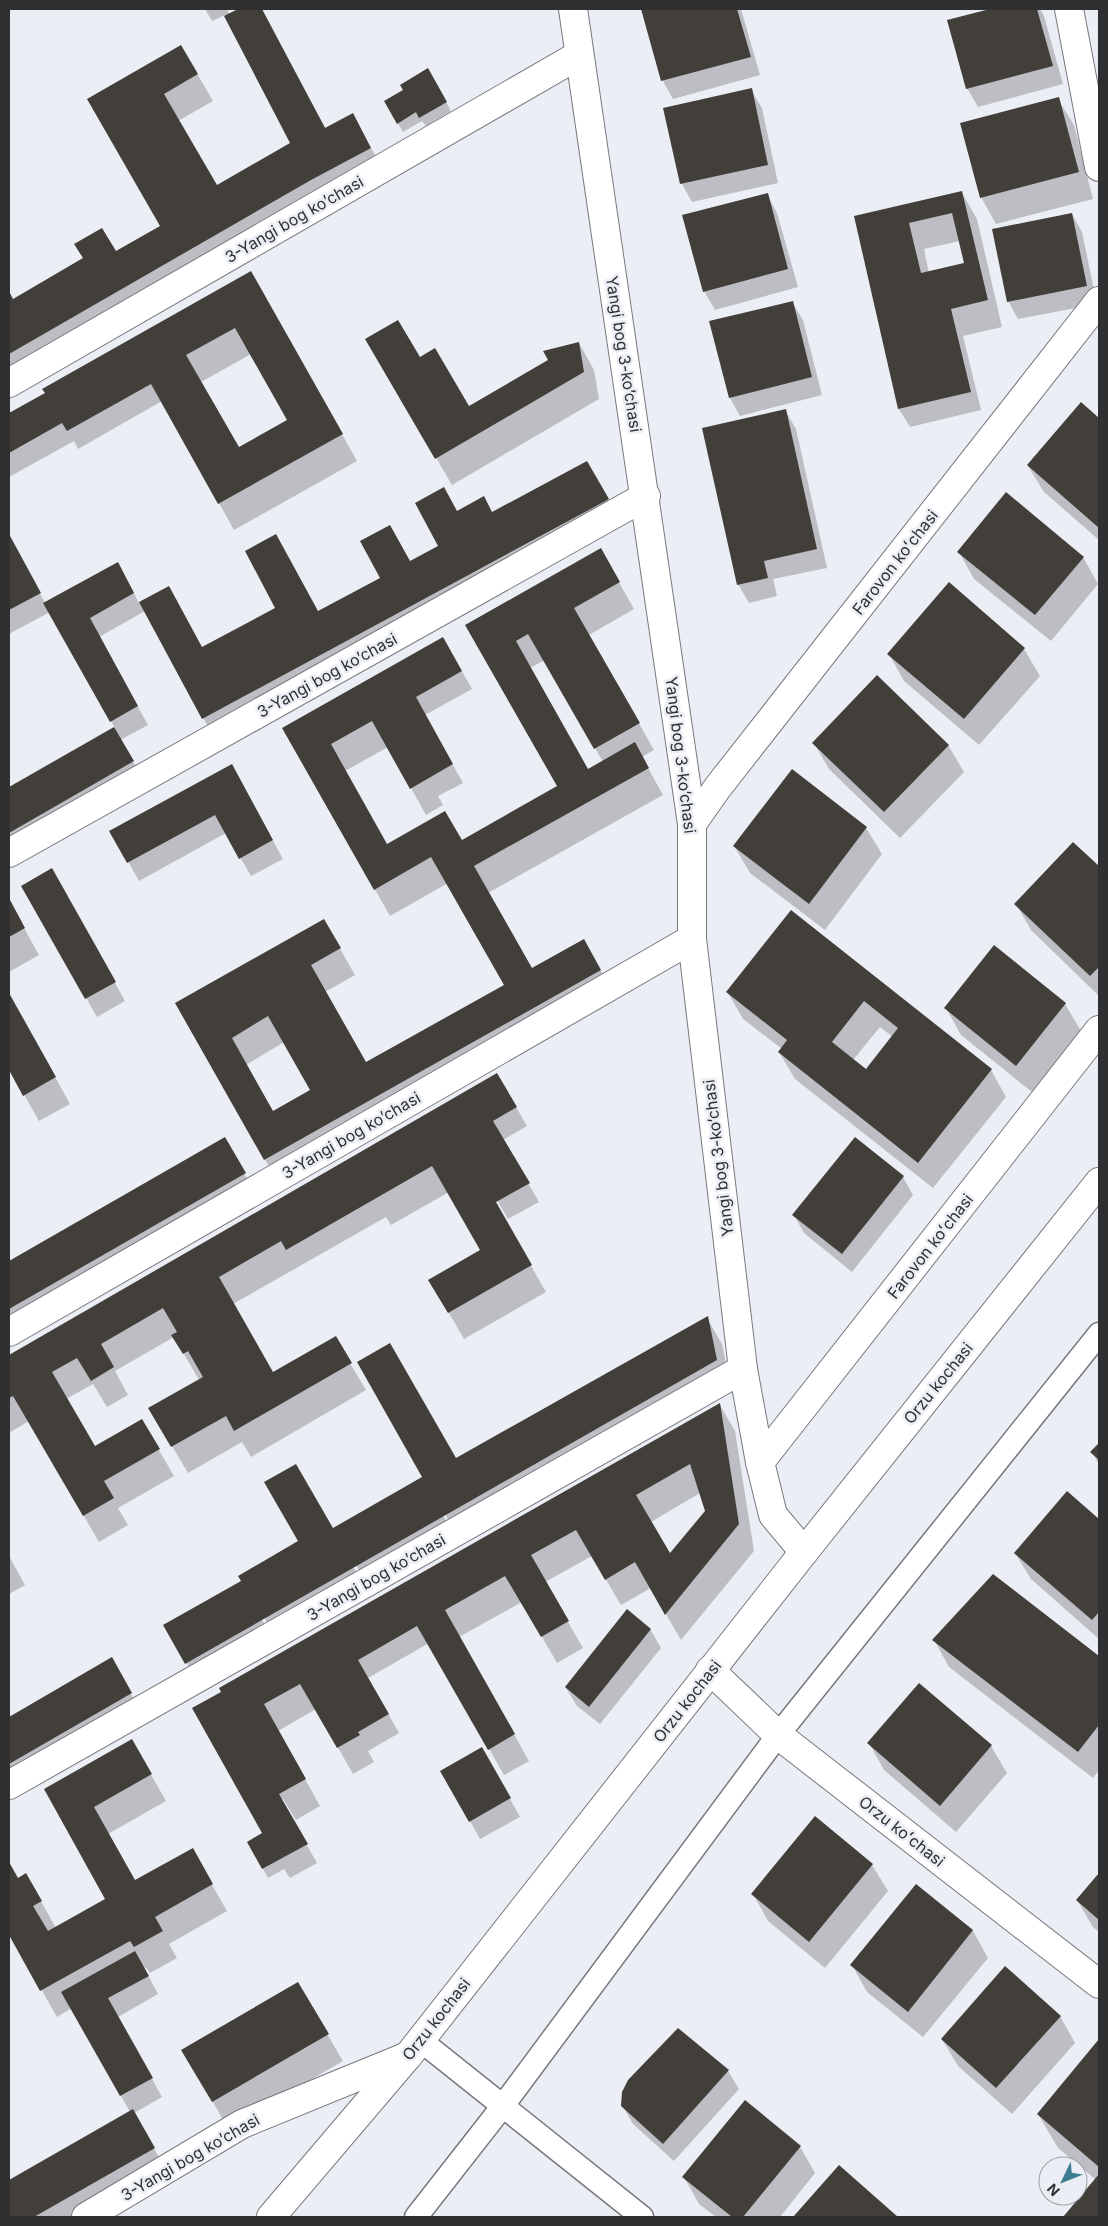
<svg xmlns="http://www.w3.org/2000/svg" width="1108" height="2226" font-family="Inter,sans-serif">
  <style>
    .shadow { fill: #0003; fill-rule: evenodd }
    .building { fill: #423f3b; fill-rule: evenodd }
    .lines { fill: none; stroke-linecap: round; stroke-linejoin: round }
    .lane-casing { stroke: #77797e; stroke-width: 25 }
    .street-casing { stroke: #77797e; stroke-width: 30 }
    .secondary-casing { stroke: #77797e; stroke-width: 30 }
    .lane { stroke: #fff; stroke-width: 22 }
    .street { stroke: #fff; stroke-width: 28 }
    .secondary { stroke: #fff; stroke-width: 28 }
    .labels { text-anchor: middle; stroke-width: 5; stroke-linejoin: round; paint-order: stroke }
    .street-label { font-size: 16px; fill: #2f3032; stroke: #ebeef4 }
  </style>
  <rect width="100%" height="100%" fill="#ebeef4"/>
  <g class="shadow">
    <path d="M205 9H227L230 15 240 9H261L326 129 353 115 386 175 9 379V294L13 300 115 253 161 226 89 100 181 46 213 101 178 121 217 187 292 144 225 15 212 21Z"/>
    <path d="M642 9H741L760 75 673 99 663 81Z"/>
    <path d="M995 9H1040L1044 16 1063 84 978 107 967 88 949 21Z"/>
    <path d="M428 70 451 111 426 126 422 121 403 132 385 102 404 91Z"/>
    <path d="M751 90 762 108 778 183 692 202 682 184 665 109Z"/>
    <path d="M1058 99 1074 125 1093 199 996 224 981 197Z"/>
    <path d="M962 193 977 219 1002 327 963 336 981 410 910 427 899 409 855 217ZM960 241 965 264 929 273 924 249Z"/>
    <path d="M767 194 777 213 798 287 715 310 704 291Z"/>
    <path d="M1072 214 1082 232 1097 304 1018 319 1008 301Z"/>
    <path d="M266 299 357 461 234 530 162 401 78 449 74 441 9 477V415L47 394ZM251 354 289 421 238 449 201 382Z"/>
    <path d="M792 302 803 320 822 395 740 416 730 398Z"/>
    <path d="M367 339 419 359 469 407 579 343 594 370 599 399 452 485Z"/>
    <path d="M1082 404 1099 419V540L1044 492 1028 466Z"/>
    <path d="M785 410 796 429 827 568 773 579 777 596 749 603 738 584Z"/>
    <path d="M587 462 618 518 218 745 145 611 99 637 148 725 120 740 144 780 18 852 9 837V789L115 728 50 612 9 634V535L45 603 128 581 139 603 168 588 202 649 318 613 440 546 457 512 492 513Z"/>
    <path d="M959 552 1083 557 1098 584 1051 641 974 579Z"/>
    <path d="M616 577 634 609 589 635 654 750 642 757 663 795 488 893 532 970 599 967 615 997 280 1186 177 1004 339 947 355 975 325 992 366 1064 506 985 448 883 390 916 283 728 443 638 472 689 425 715 463 783 438 796 443 805 426 815 388 747 345 771 387 846 461 842 558 787 467 626ZM545 660 603 762 588 770 530 668ZM284 1042 311 1091 273 1113 246 1065Z"/>
    <path d="M949 584 1024 649 1040 676 979 745 904 681 889 654Z"/>
    <path d="M814 743 948 745 964 772 900 838 829 769Z"/>
    <path d="M792 771 866 828 882 854 825 930 750 873 734 846Z"/>
    <path d="M242 784 283 859 251 876 226 833 139 881 111 831Z"/>
    <path d="M1073 843 1099 868V996L1031 930 1016 904Z"/>
    <path d="M23 887 62 888 125 1001 97 1017Z"/>
    <path d="M9 901 39 955 9 972Z"/>
    <path d="M791 912 991 1070 1006 1097 933 1188 795 1079 779 1052 782 1049 743 1019 728 993ZM880 1027 893 1037 867 1071 853 1060Z"/>
    <path d="M994 947 1065 1004 1081 1031 1032 1092 961 1035 946 1008Z"/>
    <path d="M9 994 70 1104 39 1121 9 1068Z"/>
    <path d="M497 1074 527 1126 503 1140 539 1202 508 1219 453 1125 451 1126 546 1292 464 1339 430 1280 482 1250 449 1192 391 1225 386 1217 233 1304 273 1374 335 1338 366 1390 251 1457 242 1442 188 1473 150 1409 202 1385 174 1337 115 1371 128 1395 107 1407 93 1384 66 1399 95 1448 142 1421 174 1476 118 1508 128 1525 99 1542 29 1421 9 1433V1357Z"/>
    <path d="M224 1139 255 1192 16 1340 18 1343 9 1348V1262Z"/>
    <path d="M903 1177 913 1195 852 1272 804 1233 794 1215Z"/>
    <path d="M707 1318 722 1344 731 1387 367 1584 335 1529 422 1479 447 1522 449 1521 358 1363 456 1460Z"/>
    <path d="M720 1405 735 1431 754 1551 681 1640 651 1588 621 1605 592 1556 545 1582 583 1648 557 1663 522 1602 459 1637 529 1761 504 1775 429 1643 368 1678 399 1733 368 1751 374 1762 353 1774 316 1709 278 1731 320 1806 296 1820 283 1799 281 1800 317 1863 290 1878 284 1869 268 1878 248 1842 273 1854 259 1761 220 1688ZM700 1493 706 1511 670 1555 651 1522Z"/>
    <path d="M1099 1444V1465L1092 1452Z"/>
    <path d="M295 1466 369 1594 197 1681 165 1625 241 1582 265 1625 268 1624 240 1576 300 1542Z"/>
    <path d="M1067 1493 1099 1521V1639L1031 1579 1015 1553Z"/>
    <path d="M9 1556 25 1585 9 1594Z"/>
    <path d="M993 1576 1099 1658V1770L1093 1778 949 1667 934 1640Z"/>
    <path d="M650 1629 661 1648 600 1724 577 1706 566 1688Z"/>
    <path d="M111 1659 146 1720 11 1798 9 1794V1718Z"/>
    <path d="M919 1685 991 1746 1007 1773 956 1832 884 1770 869 1743Z"/>
    <path d="M132 1741 166 1801 108 1834 135 1882 192 1850 227 1911 169 1944 177 1958 150 1973 146 1967 144 1968 158 1994 118 2017 162 2097 134 2113 169 2175 96 2217H9V2181L130 2112 72 2008 57 2017 9 1933V1863L18 1879 26 1875 56 1928 107 1899 45 1789Z"/>
    <path d="M482 1749 520 1817 480 1839 442 1771Z"/>
    <path d="M872 1865 888 1891 825 1968 768 1921 753 1894Z"/>
    <path d="M1099 1874V1932L1093 1927 1077 1900Z"/>
    <path d="M916 1886 973 1931 988 1958 923 2037 867 1992 852 1965Z"/>
    <path d="M297 1983 343 2061 228 2128 183 2050Z"/>
    <path d="M1060 2016 1075 2043 1012 2114 958 2066 942 2039Z"/>
    <path d="M1099 2041V2217H1065L1096 2180 1058 2148 1038 2114Z"/>
    <path d="M728 2071 739 2089 674 2161 633 2124 622 2105Z"/>
    <path d="M800 2147 815 2173 780 2217H716L699 2204 684 2177Z"/>
    <path d="M839 2167 896 2217H795Z"/>
  </g>
  <g class="building">
    <path d="M238 9H262L325 128 353 113 371 148 311 180 9 354V291L13 299 83 258 74 244 102 228 116 251 160 226 87 99 181 45 198 74 164 94 217 185 290 143 224 16Z"/>
    <path d="M641 9H737L751 57 661 81Z"/>
    <path d="M990 9H1037L1053 66 966 89 947 20Z"/>
    <path d="M428 68 447 102 419 118 416 112 397 124 384 101 403 90 400 85Z"/>
    <path d="M752 88 768 165 680 184 663 108Z"/>
    <path d="M1059 97 1079 172 980 198 960 123Z"/>
    <path d="M962 191 988 300 951 309 971 392 898 409 854 216ZM952 213 964 263 921 273 909 223Z"/>
    <path d="M768 193 788 269 703 292 682 215Z"/>
    <path d="M1072 213 1087 286 1007 302 992 229Z"/>
    <path d="M251 271 343 434 218 504 151 384 67 431 62 423 9 453V413L45 393 42 389ZM235 328 287 420 239 447 186 355Z"/>
    <path d="M793 301 812 377 729 398 709 321Z"/>
    <path d="M398 320 420 357 435 348 469 406 548 360 543 351 579 342 584 372 435 459 365 339Z"/>
    <path d="M1081 402 1099 418V528L1027 465Z"/>
    <path d="M786 409 817 549 764 561 768 578 737 585 702 428Z"/>
    <path d="M587 461 609 499 202 719 139 602 169 586 202 647 275 608 245 551 276 534 318 611 380 578 360 541 390 525 410 561 438 546 415 503 444 487 457 511 484 496 492 512Z"/>
    <path d="M1006 492 1084 557 1035 615 957 552Z"/>
    <path d="M9 534 41 593 9 610Z"/>
    <path d="M601 548 620 582 574 608 640 723 594 749 528 634 516 641 588 769 635 742 649 768 474 866 532 968 584 939 601 970 264 1160 175 1003 324 919 341 948 311 965 366 1062 504 985 431 857 374 890 282 728 443 637 462 671 416 697 453 764 410 789 372 721 331 744 387 844 445 811 462 840 557 786 465 625ZM268 1016 310 1090 273 1111 232 1038Z"/>
    <path d="M118 562 134 593 90 618 138 706 110 722 43 603Z"/>
    <path d="M949 582 1025 648 964 719 887 654Z"/>
    <path d="M877 675 949 745 884 812 812 743Z"/>
    <path d="M114 727 134 761 9 833V787Z"/>
    <path d="M232 764 273 840 239 859 215 815 127 863 109 831Z"/>
    <path d="M792 769 867 827 809 904 733 846Z"/>
    <path d="M1073 842 1099 866V967L1090 976 1014 904Z"/>
    <path d="M52 868 116 982 85 999 21 886Z"/>
    <path d="M9 898 25 928 9 937Z"/>
    <path d="M791 910 992 1069 918 1163 778 1052 787 1040 726 992ZM864 1001 898 1028 866 1069 832 1042Z"/>
    <path d="M994 945 1066 1003 1016 1066 944 1008Z"/>
    <path d="M9 993 56 1077 23 1096 9 1070Z"/>
    <path d="M497 1073 517 1107 493 1121 530 1183 496 1202 532 1265 448 1313 428 1280 480 1250 432 1166 286 1250 281 1241 219 1277 273 1372 336 1336 352 1363 234 1431 226 1416 171 1447 148 1408 203 1377 188 1351 183 1354 171 1335 177 1332 163 1308 101 1344 114 1367 91 1381 77 1358 52 1372 95 1446 142 1419 160 1449 104 1481 114 1498 83 1516 13 1396 9 1398V1355Z"/>
    <path d="M225 1137 246 1173 9 1309V1261Z"/>
    <path d="M855 1137 904 1176 842 1254 792 1215Z"/>
    <path d="M708 1316 717 1360 185 1664 163 1625 241 1581 238 1576 298 1541 264 1482 296 1464 333 1528 422 1477 357 1362 390 1343 456 1458Z"/>
    <path d="M720 1403 739 1524 665 1615 635 1562 605 1580 576 1530 531 1555 569 1621 541 1637 505 1576 445 1610 515 1734 488 1750 417 1626 358 1660 389 1714 358 1732 360 1735 337 1748 300 1684 264 1704 306 1779 279 1794 308 1844 262 1869 247 1842 262 1833 192 1708 221 1692 219 1688ZM690 1464 705 1511 670 1553 636 1495Z"/>
    <path d="M1099 1443V1460L1090 1452Z"/>
    <path d="M1067 1491 1099 1519V1612L1092 1620 1014 1553Z"/>
    <path d="M993 1574 1099 1656V1725L1078 1752 932 1640Z"/>
    <path d="M627 1609 651 1629 589 1707 565 1687Z"/>
    <path d="M112 1657 132 1693 9 1764V1717Z"/>
    <path d="M919 1683 992 1745 940 1806 867 1743Z"/>
    <path d="M132 1739 152 1774 94 1807 135 1880 193 1848 213 1884 155 1917 163 1931 134 1947 130 1941 40 1991 9 1935V1862L18 1878 26 1873 42 1901 33 1906 48 1931 105 1899 44 1789Z"/>
    <path d="M482 1747 511 1798 469 1822 440 1771Z"/>
    <path d="M815 1816 873 1864 809 1942 751 1894Z"/>
    <path d="M1099 1873V1920L1076 1900Z"/>
    <path d="M916 1884 973 1930 908 2012 850 1965Z"/>
    <path d="M135 1951 149 1976 108 1998 153 2078 120 2096 61 1992Z"/>
    <path d="M1005 1966 1061 2016 996 2088 941 2039Z"/>
    <path d="M298 1982 329 2034 212 2102 181 2050Z"/>
    <path d="M678 2028 729 2070 663 2144 621 2106 622 2092 628 2080Z"/>
    <path d="M1099 2039V2167L1037 2114Z"/>
    <path d="M745 2100 801 2146 743 2217H732L682 2177Z"/>
    <path d="M133 2109 155 2148 34 2217H9V2180Z"/>
    <path d="M839 2165 898 2217H793Z"/>
    <path d="M1099 2174V2217H1063Z"/>
  </g>
  <g class="lines">
    <defs>
      <g id="lane">
        <path d="M420 2040 642 2217"/>
        <path d="M416 2217 502 2107 778 1735 1099 1334"/>
      </g>
      <g id="street">
        <path d="M573 9 692 824V939L743 1369 760 1462 773 1515 804 1552"/>
        <path d="M1069 9 1099 167"/>
        <path d="M9 383 579 55"/>
        <path d="M692 824 718 787 1099 301"/>
        <path d="M9 853 646 496"/>
        <path d="M9 1332 692 939"/>
        <path d="M760 1462 1099 1030"/>
        <path d="M710 1670 778 1735 1099 1984"/>
        <path d="M9 1785 743 1369"/>
        <path d="M86 2217 242 2124 408 2056"/>
      </g>
      <path id="secondary" d="M271 2217 408 2056 804 1552 1099 1182"/>
    </defs>
    <use href="#lane" class="lane-casing"/>
    <use href="#street" class="street-casing"/>
    <use href="#secondary" class="secondary-casing"/>
    <use href="#lane" class="lane"/>
    <use href="#street" class="street"/>
    <use href="#secondary" class="secondary"/>
  </g>
  <g class="labels">
    <g class="street-label">
      <text transform="translate(294 219) rotate(-30)" y="6">3-Yangi bog koʼchasi</text>
      <text transform="translate(624 354) rotate(81)" y="6">Yangi bog 3-koʼchasi</text>
      <text transform="translate(895 562) rotate(-52)" y="6">Farovon koʻchasi</text>
      <text transform="translate(327 675) rotate(-29)" y="6">3-Yangi bog koʼchasi</text>
      <text transform="translate(681 755) rotate(83)" y="6">Yangi bog 3-koʼchasi</text>
      <text transform="translate(351 1135) rotate(-30)" y="6">3-Yangi bog koʼchasi</text>
      <text transform="translate(718 1158) rotate(-97)" y="6">Yangi bog 3-koʼchasi</text>
      <text transform="translate(930 1246) rotate(-52)" y="6">Farovon koʻchasi</text>
      <text transform="translate(938 1383) rotate(-51)" y="6">Orzu kochasi</text>
      <text transform="translate(376 1577) rotate(-30)" y="6">3-Yangi bog koʼchasi</text>
      <text transform="translate(687 1701) rotate(-52)" y="6">Orzu kochasi</text>
      <text transform="translate(902 1831) rotate(38)" y="6">Orzu koʻchasi</text>
      <text transform="translate(436 2019) rotate(-52)" y="6">Orzu kochasi</text>
      <text transform="translate(190 2157) rotate(-30)" y="6">3-Yangi bog koʼchasi</text>
    </g>
  </g>
  <rect width="1108" height="2226" fill="none" stroke="#2f3032" stroke-width="20"/>
  <g transform="translate(1063 2181) rotate(227)"><circle r="24" fill="#ebeef4" stroke="#a0a2a6"/>
  <path d="M0-4L9 19L0 12L-9 19Z" fill="#3e7e92"/>
  <text y="-8" font-size="14" font-weight="bold" text-anchor="middle" fill="#2f3032">N</text>
  </g>
</svg>
